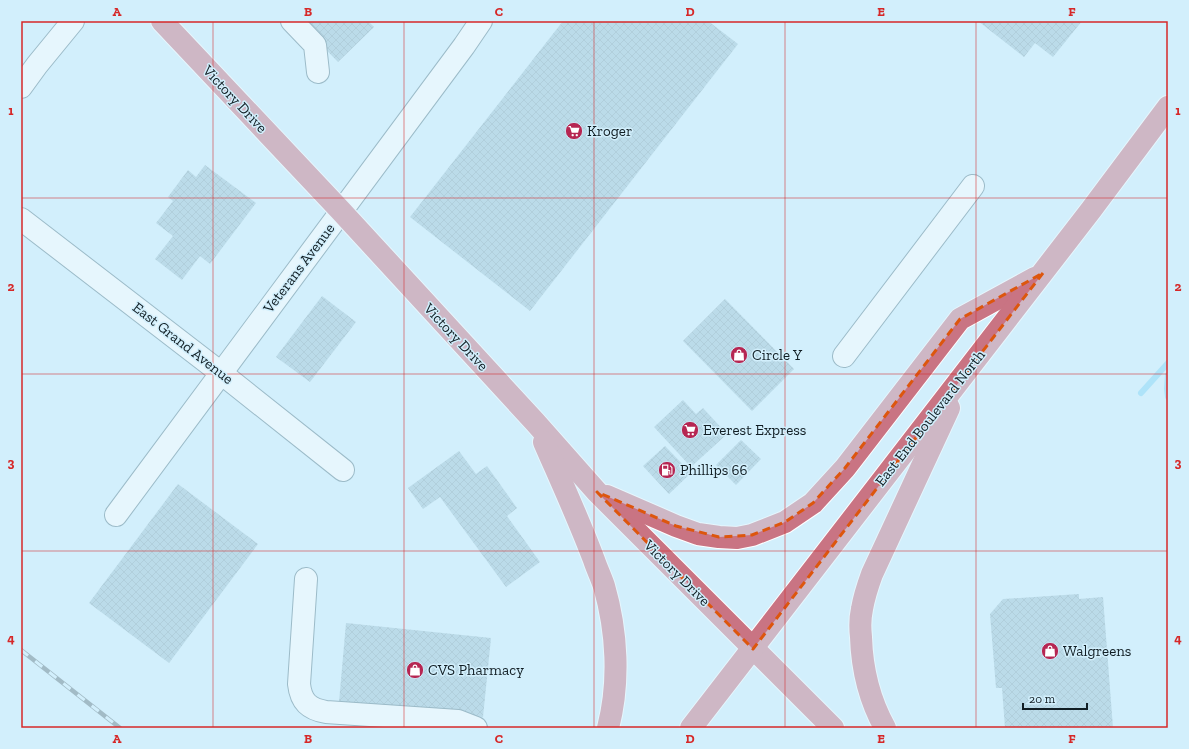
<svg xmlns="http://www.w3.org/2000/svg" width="1189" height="749" font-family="'Zilla Slab',serif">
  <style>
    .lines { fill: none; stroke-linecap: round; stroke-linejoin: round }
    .stream { stroke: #83d5f6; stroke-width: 6 }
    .building { fill: url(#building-cross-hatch) }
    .minor-casing { stroke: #5b7d8b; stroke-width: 24 }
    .highway-casing { stroke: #fff; stroke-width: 24 }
    .minor { stroke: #fff; stroke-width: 22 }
    .highway { stroke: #c97483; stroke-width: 22 }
    .rail-casing { stroke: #687c85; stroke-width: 4.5 }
    .rail { stroke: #d2effc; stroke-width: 3; stroke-dasharray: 9; stroke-linecap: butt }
    .marked { fill: none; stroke: #dd560d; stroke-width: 3; stroke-dasharray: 8 5; stroke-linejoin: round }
    .grid { fill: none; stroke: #d62828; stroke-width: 1; stroke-opacity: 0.55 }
    .labels { text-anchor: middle; stroke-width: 3; stroke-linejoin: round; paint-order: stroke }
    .street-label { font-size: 15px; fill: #111e24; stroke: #d2effc }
    .poi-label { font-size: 15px; fill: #111e24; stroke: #d2effc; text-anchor: start }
    .neatline { fill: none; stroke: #d62828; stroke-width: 1.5 }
    .grid-label { font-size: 13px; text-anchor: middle; font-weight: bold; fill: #d62828 }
  </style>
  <defs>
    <pattern id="building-cross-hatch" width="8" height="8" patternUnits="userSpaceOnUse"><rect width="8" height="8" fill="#a1c4d3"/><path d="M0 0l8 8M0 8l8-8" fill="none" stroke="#8aa8b5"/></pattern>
  </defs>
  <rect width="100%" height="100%" fill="#d2effc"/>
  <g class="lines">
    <g class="stream">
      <path d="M1168 375 1167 389 1168 397"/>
      <path d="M1141 393 1168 363"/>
    </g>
  </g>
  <g class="building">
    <path d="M298 21H368L374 27 338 62Z"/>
    <path d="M563 21H708L738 44 530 311 410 217Z"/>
    <path d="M978 21H1082L1053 57 1035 43 1024 57Z"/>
    <path d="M205 165 256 203 210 264 200 256 182 280 155 259 173 236 156 223 173 201 168 197 188 170 196 177Z"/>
    <path d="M322 296 356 322 310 382 276 357Z"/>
    <path d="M725 299 794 369 752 411 683 341Z"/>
    <path d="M683 400 696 414 703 408 727 434 691 467 654 427Z"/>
    <path d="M741 440 761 459 736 485 716 465Z"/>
    <path d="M665 446 691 473 669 494 643 466Z"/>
    <path d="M459 451 476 474 487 466 517 508 507 516 540 562 506 587 440 497 423 509 408 488Z"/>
    <path d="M178 484 258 544 169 663 89 603Z"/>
    <path d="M1079 594V599L1103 597 1113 728H1005L1002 688H996L990 614 1003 599Z"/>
    <path d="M346 623 491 638 483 717 339 702Z"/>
  </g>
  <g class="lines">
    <defs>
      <g id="minor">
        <path d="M292 21 315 45 318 72"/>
        <path d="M21 87 37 65 73 21"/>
        <path d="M21 219 221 373 343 470"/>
        <path d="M844 356 973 186"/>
        <path d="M116 515 464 46 481 21"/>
        <path d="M306 579 299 684C301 702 309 709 326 712L458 721 476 728"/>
      </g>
      <g id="highway">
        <path d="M162 21 341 211 535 422 597 492 833 728"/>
        <path d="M544 442C561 481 579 520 594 560 597 569 601 577 604 586 617 631 620 682 608 728"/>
        <path d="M607 496 676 526 698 534 719 537 737 538 752 535 785 522 813 503 845 468 960 319 1035 278"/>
        <path d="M691 728 1091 210 1168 107"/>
        <path d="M885 728C869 699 862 670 861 637 860 628 860 618 862 609 864 597 868 585 872 574L949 408"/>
      </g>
    </defs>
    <use href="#minor" class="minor-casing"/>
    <use href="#highway" class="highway-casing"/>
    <use href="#minor" class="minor"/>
    <use href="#highway" class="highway"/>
    <defs>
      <path id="rail" d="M21 650 120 728"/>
    </defs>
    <use href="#rail" class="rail-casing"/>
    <use href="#rail" class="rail"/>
  </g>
  <path d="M0 0H1189V749H0ZM1043 273 753 649 597 492 676 526 719 537 752 535 785 522 813 503 845 468 960 319Z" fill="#d2effc" fill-opacity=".55" fill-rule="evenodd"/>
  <path class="marked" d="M1043 273 753 649 597 492 676 526 719 537 752 535 785 522 813 503 845 468 960 319Z"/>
  <path class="grid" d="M213 21V728M404 21V728M594 21V728M785 21V728M976 21V728M21 198H1168M21 374H1168M21 551H1168"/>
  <defs>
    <symbol id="supermarket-disc" viewBox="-11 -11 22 22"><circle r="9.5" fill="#b62652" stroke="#d2effc"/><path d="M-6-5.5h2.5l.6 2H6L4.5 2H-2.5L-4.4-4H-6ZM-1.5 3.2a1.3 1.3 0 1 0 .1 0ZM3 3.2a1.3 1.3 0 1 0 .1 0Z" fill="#fff"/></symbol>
    <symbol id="shop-disc" viewBox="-11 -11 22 22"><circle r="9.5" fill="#b62652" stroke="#d2effc"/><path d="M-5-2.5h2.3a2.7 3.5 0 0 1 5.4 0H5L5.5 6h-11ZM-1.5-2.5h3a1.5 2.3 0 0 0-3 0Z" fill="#fff"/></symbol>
    <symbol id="fuel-disc" viewBox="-11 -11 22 22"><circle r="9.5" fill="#b62652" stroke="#d2effc"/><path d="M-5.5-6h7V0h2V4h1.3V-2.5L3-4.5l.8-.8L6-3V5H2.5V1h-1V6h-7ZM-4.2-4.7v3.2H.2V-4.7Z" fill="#fff"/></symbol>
  </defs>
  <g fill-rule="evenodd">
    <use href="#supermarket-disc" x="564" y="121" width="20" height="20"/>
    <use href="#shop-disc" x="729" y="345" width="20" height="20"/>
    <use href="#supermarket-disc" x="680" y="420" width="20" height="20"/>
    <use href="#fuel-disc" x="657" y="460" width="20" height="20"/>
    <use href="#shop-disc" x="1040" y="641" width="20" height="20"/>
    <use href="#shop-disc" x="405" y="660" width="20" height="20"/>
  </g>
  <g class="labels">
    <g class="street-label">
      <text transform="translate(235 99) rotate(47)" y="5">Victory Drive</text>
      <text transform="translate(299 268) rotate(-53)" y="5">Veterans Avenue</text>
      <text transform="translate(456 337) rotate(47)" y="5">Victory Drive</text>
      <text transform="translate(183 343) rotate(38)" y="5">East Grand Avenue</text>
      <text transform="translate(930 418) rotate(-52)" y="5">East End Boulevard North</text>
      <text transform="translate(677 573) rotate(45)" y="5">Victory Drive</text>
    </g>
    <g class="poi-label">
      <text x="587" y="136">Kroger</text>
      <text x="752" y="360">Circle Y</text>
      <text x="703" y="435">Everest Express</text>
      <text x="680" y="475">Phillips 66</text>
      <text x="1063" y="656">Walgreens</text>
      <text x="428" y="675">CVS Pharmacy</text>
    </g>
  </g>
  <rect width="1189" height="749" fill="none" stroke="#d2effc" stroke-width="44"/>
  <path d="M1023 703v6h64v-6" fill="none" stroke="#111e24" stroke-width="2"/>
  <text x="1029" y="703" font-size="12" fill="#111e24" stroke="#d2effc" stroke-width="3" paint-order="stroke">20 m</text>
  <rect x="22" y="22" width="1145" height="705" class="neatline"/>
  <g class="grid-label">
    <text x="117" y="16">A</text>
    <text x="308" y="16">B</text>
    <text x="499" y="16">C</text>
    <text x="690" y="16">D</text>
    <text x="881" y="16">E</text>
    <text x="1072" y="16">F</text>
    <text x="11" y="115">1</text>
    <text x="1178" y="115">1</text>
    <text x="11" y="291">2</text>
    <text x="1178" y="291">2</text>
    <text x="11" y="467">3</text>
    <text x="1178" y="467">3</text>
    <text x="11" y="643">4</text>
    <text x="1178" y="643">4</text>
    <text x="117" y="743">A</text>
    <text x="308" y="743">B</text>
    <text x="499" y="743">C</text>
    <text x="690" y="743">D</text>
    <text x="881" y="743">E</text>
    <text x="1072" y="743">F</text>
  </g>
</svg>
